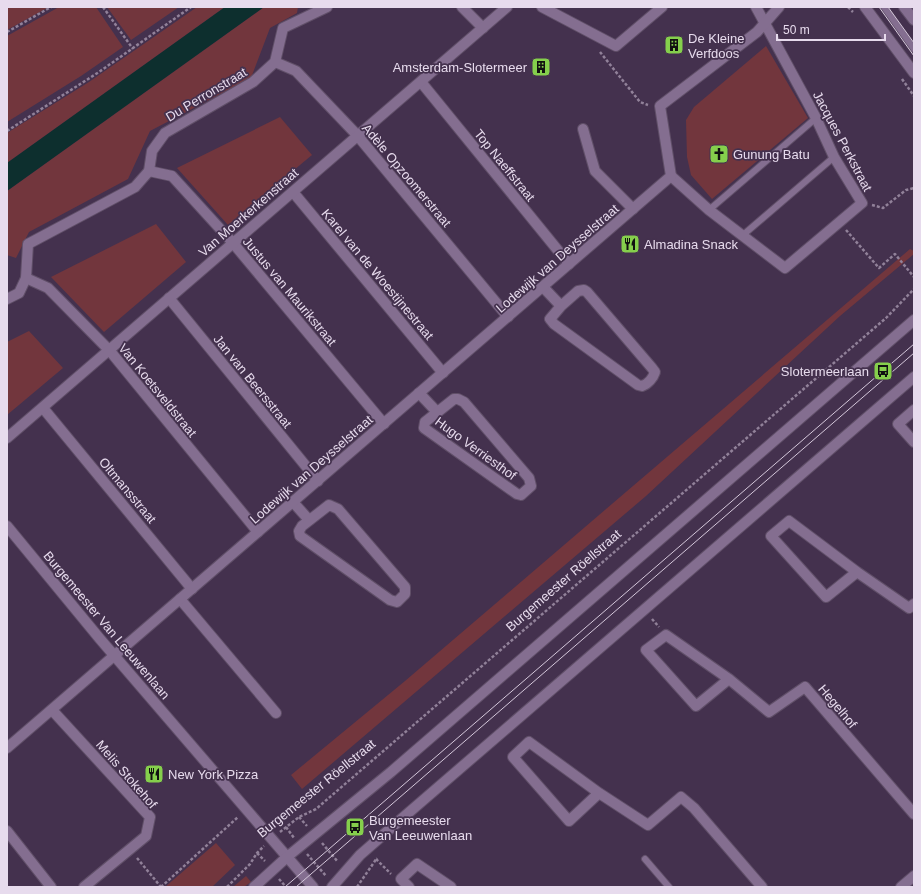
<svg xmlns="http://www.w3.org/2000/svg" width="921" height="894" font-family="Helvetica,sans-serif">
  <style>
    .green { fill: #72363d }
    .water { fill: #0d2f2e }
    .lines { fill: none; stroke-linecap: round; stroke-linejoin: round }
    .lane-casing { stroke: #604f68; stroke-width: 8 }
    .street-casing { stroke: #604f68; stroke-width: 12 }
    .secondary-casing { stroke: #604f68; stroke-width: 12 }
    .path { stroke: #918199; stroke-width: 2.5; stroke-dasharray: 3 2; stroke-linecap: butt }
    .lane { stroke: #846e90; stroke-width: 6 }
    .street { stroke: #846e90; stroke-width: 10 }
    .secondary { stroke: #846e90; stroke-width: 10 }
    .tram { stroke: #d4c7da; stroke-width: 1 }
    .labels { text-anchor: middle; stroke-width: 3.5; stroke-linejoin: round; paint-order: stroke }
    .poi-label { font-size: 13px; fill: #e7dbed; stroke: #44314e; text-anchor: start }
    .street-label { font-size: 13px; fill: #e7dbed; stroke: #44314e }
  </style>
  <rect width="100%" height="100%" fill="#44314e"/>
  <g class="green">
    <path d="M7 7H49L7 30Z"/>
    <path d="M59 7H96L123 47 81 76 7 122V36Z"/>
    <path d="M107 7H179L131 40Z"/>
    <path d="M197 7H225L7 163V133L89 82Z"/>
    <path d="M264 7H298L297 13 270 28 251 78 150 131 128 179 29 232 16 258 7 255V191Z"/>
    <path d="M766 46 808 118 712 199 691 175 687 157 686 120 694 107Z"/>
    <path d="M280 117 312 155 228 225 177 168Z"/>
    <path d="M156 224 186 262 104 332 51 277Z"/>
    <path d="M910 249 914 251V254L840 316 646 496 302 789 291 775 405 681Z"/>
    <path d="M29 331 63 368 7 415V342Z"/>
    <path d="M216 843 235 865 212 887H165Z"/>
    <path d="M246 876 251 882 244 887H233Z"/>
  </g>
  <path class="water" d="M225 7H264L7 191V163Z"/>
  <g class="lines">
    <defs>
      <g id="lane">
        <path d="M884 7 914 49"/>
        <path d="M709 210 816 118"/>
        <path d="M743 235 834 157"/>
        <path d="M645 859 669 887"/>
      </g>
      <g id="street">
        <path d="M462 7 483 28"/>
        <path d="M542 7 616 46 662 7"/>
        <path d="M275 62 296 71 357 135 508 317"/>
        <path d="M421 82 569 264"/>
        <path d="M583 129 595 171 633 209"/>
        <path d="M149 171 172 176 233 243 384 424"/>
        <path d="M671 176 709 210 785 268 862 203 834 157 816 118 756 7"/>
        <path d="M293 192 443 373"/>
        <path d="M26 278 48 288 110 351 258 532"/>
        <path d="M543 287 561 306 578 291 584 290 587 292 652 368 655 372C653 378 648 384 642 386L638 385 554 324 550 319 561 306"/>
        <path d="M169 298 318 481"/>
        <path d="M7 299 19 293 26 278 28 244 135 187 149 171 152 151 165 133 253 82 275 62 283 28 327 7"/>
        <path d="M419 393 437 412"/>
        <path d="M454 399H458L464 402 529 478 531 486 521 495 517 494 424 428 425 422Z"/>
        <path d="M43 408 192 589"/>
        <path d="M914 410 898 424 914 442"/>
        <path d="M7 438 507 7"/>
        <path d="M293 502 309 520"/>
        <path d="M329 505 338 509 405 587V594L397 602 390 600 300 536 299 531 302 526Z"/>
        <path d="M857 572 789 521 771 536 826 597 857 572 909 608 914 604"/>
        <path d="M180 599 276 713"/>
        <path d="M729 679 696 706 646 650 666 635 729 679 769 712 805 687 914 814"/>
        <path d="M52 710 150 817 146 836 84 887"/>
        <path d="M7 748 671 176 660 106 757 32 779 7"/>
        <path d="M599 793 569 821 513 757 529 742 599 793 648 825 681 797 694 808 762 887"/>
        <path d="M7 831 51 887"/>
        <path d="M409 887 401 879 417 864 451 887"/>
        <path d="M901 887 914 876"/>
      </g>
      <g id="secondary">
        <path d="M865 7 914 73"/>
        <path d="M904 7 914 20"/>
        <path d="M7 526 100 639 313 887"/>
        <path d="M254 887 287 857 391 772 914 320"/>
        <path d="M332 887 360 855 399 821 914 377"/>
      </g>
    </defs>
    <use href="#lane" class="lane-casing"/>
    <use href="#street" class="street-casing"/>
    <use href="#secondary" class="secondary-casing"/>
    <g class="path">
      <path d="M103 7 133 49"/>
      <path d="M848 7 853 12"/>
      <path d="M7 32 51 7"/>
      <path d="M600 52 640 102 648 105"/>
      <path d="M902 79 914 96"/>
      <path d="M7 131 99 72 191 7"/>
      <path d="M872 205 883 208 906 190 914 188"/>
      <path d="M846 230 879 268 895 254 914 277"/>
      <path d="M652 619 659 627"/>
      <path d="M299 817 307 826"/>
      <path d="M286 827 294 838"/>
      <path d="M280 832 299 817 316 809 886 318 914 289"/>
      <path d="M322 843 338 862"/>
      <path d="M257 853 265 861"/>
      <path d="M307 854 326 876"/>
      <path d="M137 858 161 887"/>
      <path d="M376 859 391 874"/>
      <path d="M279 879 286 887"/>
      <path d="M161 887 238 817"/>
      <path d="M227 887 250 864 257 853 264 846"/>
      <path d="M357 887 377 858"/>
    </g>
    <use href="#lane" class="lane"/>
    <use href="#street" class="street"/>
    <use href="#secondary" class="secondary"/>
    <g class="tram">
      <path d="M879 7 914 56"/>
      <path d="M888 7 914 43"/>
      <path d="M285 887 914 344"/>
      <path d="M296 887 914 353"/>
    </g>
  </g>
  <defs>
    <symbol id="building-square" viewBox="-11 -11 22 22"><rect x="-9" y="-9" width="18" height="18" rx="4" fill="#85cf4c" stroke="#44314e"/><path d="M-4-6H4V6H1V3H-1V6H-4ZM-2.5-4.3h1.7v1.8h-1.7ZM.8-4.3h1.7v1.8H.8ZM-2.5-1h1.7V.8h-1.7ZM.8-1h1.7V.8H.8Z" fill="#111"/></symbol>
    <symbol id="church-square" viewBox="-11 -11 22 22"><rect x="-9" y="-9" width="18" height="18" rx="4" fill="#85cf4c" stroke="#44314e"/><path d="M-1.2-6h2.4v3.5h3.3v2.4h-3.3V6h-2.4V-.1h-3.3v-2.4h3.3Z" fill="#111"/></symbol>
    <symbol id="restaurant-square" viewBox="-11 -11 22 22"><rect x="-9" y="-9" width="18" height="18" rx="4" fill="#85cf4c" stroke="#44314e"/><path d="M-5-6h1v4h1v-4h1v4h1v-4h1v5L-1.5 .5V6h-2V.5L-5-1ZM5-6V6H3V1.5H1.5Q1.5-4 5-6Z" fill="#111"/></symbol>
    <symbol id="bus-square" viewBox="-11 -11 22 22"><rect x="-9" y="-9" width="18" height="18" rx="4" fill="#85cf4c" stroke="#44314e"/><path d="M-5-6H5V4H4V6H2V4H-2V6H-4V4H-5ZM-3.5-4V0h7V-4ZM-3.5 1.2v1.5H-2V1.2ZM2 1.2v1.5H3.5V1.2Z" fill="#111"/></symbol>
  </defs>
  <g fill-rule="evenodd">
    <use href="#building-square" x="663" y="34" width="22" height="22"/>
    <use href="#building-square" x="530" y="56" width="22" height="22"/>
    <use href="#church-square" x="708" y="143" width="22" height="22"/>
    <use href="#restaurant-square" x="619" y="233" width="22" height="22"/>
    <use href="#bus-square" x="872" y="360" width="22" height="22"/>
    <use href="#restaurant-square" x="143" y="763" width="22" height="22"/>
    <use href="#bus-square" x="344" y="816" width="22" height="22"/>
  </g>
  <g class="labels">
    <g class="poi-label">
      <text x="688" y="43">De Kleine<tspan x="688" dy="15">Verfdoos</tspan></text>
      <text x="527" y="72" text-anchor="end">Amsterdam-Slotermeer</text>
      <text x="733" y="159">Gunung Batu</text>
      <text x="644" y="249">Almadina Snack</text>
      <text x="869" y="376" text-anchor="end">Slotermeerlaan</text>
      <text x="168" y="779">New York Pizza</text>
      <text x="369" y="825">Burgemeester<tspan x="369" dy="15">Van Leeuwenlaan</tspan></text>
    </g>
    <g class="street-label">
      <text transform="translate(206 94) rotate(-31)" y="5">Du Perronstraat</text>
      <text transform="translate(843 141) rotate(62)" y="5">Jacques Perkstraat</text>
      <text transform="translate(505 165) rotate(51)" y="5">Top Naeffstraat</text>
      <text transform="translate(407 175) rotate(50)" y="5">Adèle Opzoomerstraat</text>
      <text transform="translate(248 212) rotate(-41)" y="5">Van Moerkerkenstraat</text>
      <text transform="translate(557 258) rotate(-41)" y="5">Lodewijk van Deysselstraat</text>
      <text transform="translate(378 274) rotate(50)" y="5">Karel van de Woestijnestraat</text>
      <text transform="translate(290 291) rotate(50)" y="5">Justus van Maurikstraat</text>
      <text transform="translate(253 381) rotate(51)" y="5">Jan van Beersstraat</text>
      <text transform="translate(158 390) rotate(51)" y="5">Van Koetsveldstraat</text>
      <text transform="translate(476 448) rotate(36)" y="5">Hugo Verriesthof</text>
      <text transform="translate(311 469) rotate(-41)" y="5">Lodewijk van Deysselstraat</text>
      <text transform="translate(128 490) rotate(50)" y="5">Oltmansstraat</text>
      <text transform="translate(563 580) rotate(-41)" y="5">Burgemeester Röellstraat</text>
      <text transform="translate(107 625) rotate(50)" y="5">Burgemeester Van Leeuwenlaan</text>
      <text transform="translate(838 706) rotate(50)" y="5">Hegelhof</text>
      <text transform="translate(127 774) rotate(49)" y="5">Melis Stokehof</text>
      <text transform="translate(316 788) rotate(-39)" y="5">Burgemeester Röellstraat</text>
    </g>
  </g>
  <rect width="921" height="894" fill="none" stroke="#e7dbed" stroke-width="16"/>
  <path d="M777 34v6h108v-6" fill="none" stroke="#e7dbed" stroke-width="2"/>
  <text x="783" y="34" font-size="12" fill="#e7dbed" stroke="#44314e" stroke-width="3" paint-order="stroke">50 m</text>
</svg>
